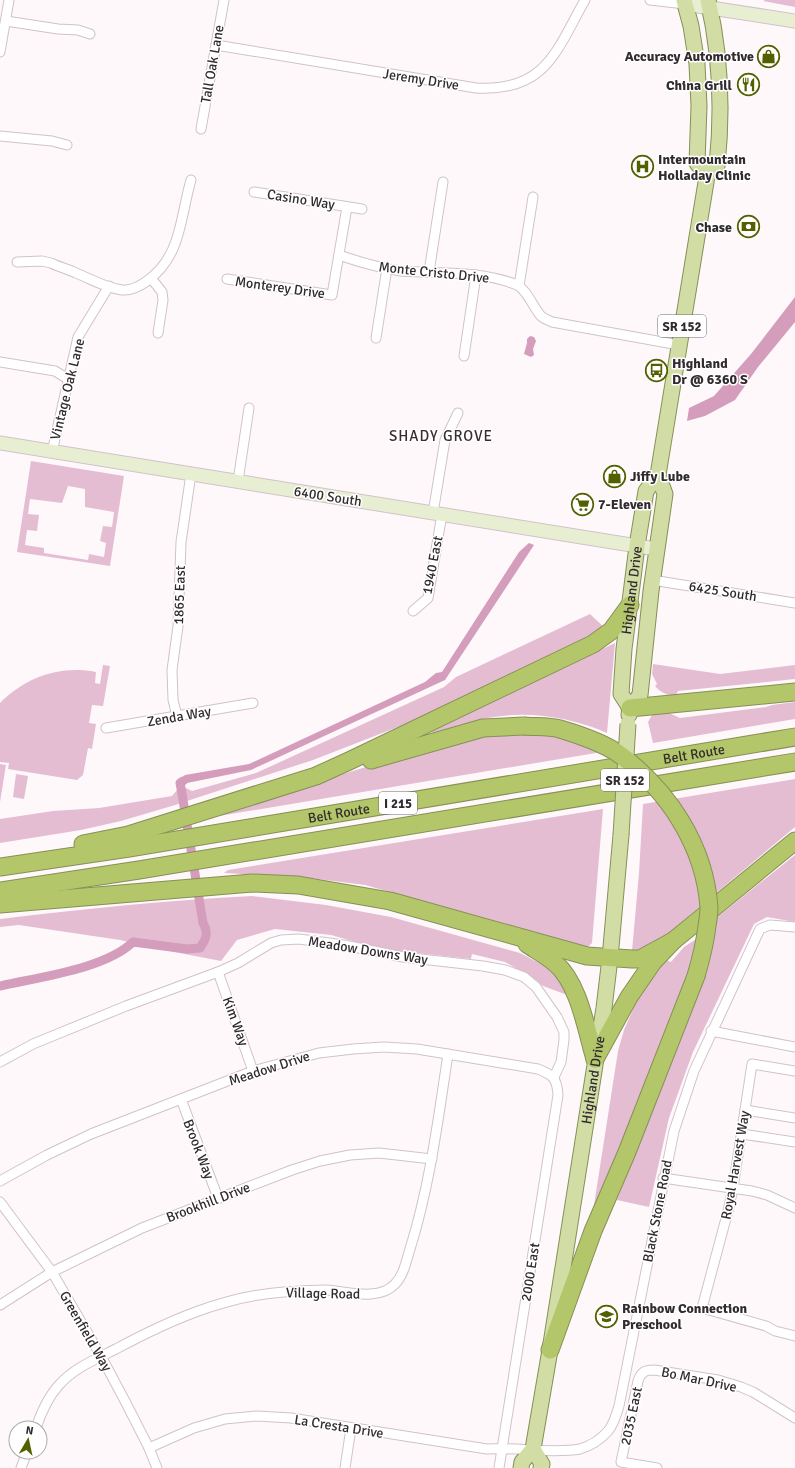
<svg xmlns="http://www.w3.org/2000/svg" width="795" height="1468" font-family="Signika,sans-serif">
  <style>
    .green { fill: #e5bdd3; fill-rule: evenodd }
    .water { fill: #d49dbc }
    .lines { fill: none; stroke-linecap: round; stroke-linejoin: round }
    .canal { stroke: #d49dbc; stroke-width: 9 }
    .street-casing { stroke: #d1c2ca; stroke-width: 11 }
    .secondary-casing { stroke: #d1c2ca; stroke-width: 15 }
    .primary-casing { stroke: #869055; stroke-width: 17 }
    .highway-casing { stroke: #869055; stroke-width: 19 }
    .street { stroke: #fff; stroke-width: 9 }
    .secondary { stroke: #e8eed2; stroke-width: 13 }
    .primary { stroke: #d2dda6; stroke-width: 15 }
    .highway { stroke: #b4c66a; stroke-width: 17 }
    .primary-bridge-casing { stroke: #869055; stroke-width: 17; stroke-linecap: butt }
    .highway-bridge-casing { stroke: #869055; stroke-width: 19; stroke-linecap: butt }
    .primary-bridge { stroke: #d2dda6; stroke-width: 15 }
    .highway-bridge { stroke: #b4c66a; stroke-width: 17 }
    .labels { text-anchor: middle; stroke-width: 3; stroke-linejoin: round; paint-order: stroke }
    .shield { fill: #fff; stroke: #6f6b6d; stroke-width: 1 }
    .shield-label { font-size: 13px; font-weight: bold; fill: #312b2f }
    .poi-label { font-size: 14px; font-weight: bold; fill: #312b2f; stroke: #fff; text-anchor: start }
    .street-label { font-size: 14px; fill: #312b2f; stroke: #fff }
    .neighbourhood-label { font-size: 15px; letter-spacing: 1px; fill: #392d34; stroke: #fff }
  </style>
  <rect width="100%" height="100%" fill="#fef8fb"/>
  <g class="green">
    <path d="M765 0H795V7L763 1Z"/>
    <path d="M31 461 124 476 110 566 17 552ZM68 486 85 489V507L114 512 112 527 103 526 100 541 106 543 104 557 89 554 88 560 44 553V548L25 545 27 530 37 531 39 515 28 514 30 499 62 503Z"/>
    <path d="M590 614 606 629 421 718 313 760 187 801 184 787 192 791 256 773 444 687 456 677Z"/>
    <path d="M615 643 607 733C572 718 532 711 494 717 474 720 454 727 434 732L426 733Z"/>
    <path d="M653 664 720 674 795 665V679L678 691 676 695C667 696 660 692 655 686L657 684 652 674Z"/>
    <path d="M103 665 110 666 103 706 92 705 89 723 96 724 92 749 88 748 83 775 77 780 8 769 9 763 0 762V703C26 677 60 665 96 672L95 683 100 684Z"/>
    <path d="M795 702V719L653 743 648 722 652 715 667 712 680 718 766 707 772 705Z"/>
    <path d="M530 726 602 752 207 818 245 804 451 741Z"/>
    <path d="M0 764 6 765 0 802Z"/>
    <path d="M16 774 28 776 24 799 13 797Z"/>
    <path d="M795 779V827L654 945 637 953 632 951 639 873 643 804Z"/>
    <path d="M179 788 182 803 121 821 81 830 0 843V819L53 811 99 808 172 796Z"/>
    <path d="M603 809 592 943 588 947 365 885 302 877 224 873 228 870Z"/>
    <path d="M795 855V922L767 917 754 924 693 1052 669 1118 649 1207 617 1200 657 1092 715 919Z"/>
    <path d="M252 896 326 905 391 917 520 953 545 966 563 985 570 996 543 986 526 974 505 962 472 954 471 959 381 949 331 935 275 929 237 940 221 961 153 948 120 940 19 925 0 927V919C84 909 167 900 252 896Z"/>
    <path d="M702 935 698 953 652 1072 595 1206 594 1205 618 1051 624 1030 638 998 664 959 671 962 684 947Z"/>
  </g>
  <g class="water">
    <path d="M795 297V322L758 367 735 400 705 416 687 421 689 408 714 396 751 354Z"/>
    <path d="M530 336 534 337 536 341 533 349 534 355 531 357 524 354 527 343V339Z"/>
    <path d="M529 543 534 545 445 680 251 770 187 783 183 785 184 790H177V782L185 775 249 764 425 682 436 673 442 672 519 552Z"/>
  </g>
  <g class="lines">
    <path class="canal" d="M0 986C39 977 105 969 133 942L187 949 200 948C206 939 209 933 203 923L182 794 180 783 183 781"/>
    <defs>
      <g id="street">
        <path d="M650 0 685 4"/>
        <path d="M6 21 58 29 78 30 90 34"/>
        <path d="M216 45 476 88C546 92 556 51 585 0"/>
        <path d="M0 52 9 0"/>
        <path d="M201 129 224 0"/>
        <path d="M0 136 52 141 67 145"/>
        <path d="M254 192 362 209"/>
        <path d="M339 255C359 262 380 268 401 271 440 274 480 270 517 285 526 289 534 308 541 316 544 319 548 320 552 322L679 345"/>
        <path d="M17 262 42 261 51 263C59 267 68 269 76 273 91 279 106 288 122 290 131 291 140 286 147 281 182 256 180 217 191 180"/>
        <path d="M429 272 443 182"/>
        <path d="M151 278 162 292 163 300 158 333"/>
        <path d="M227 279 332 295 347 207"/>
        <path d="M519 286 533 197"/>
        <path d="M376 338 387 268"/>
        <path d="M464 356 476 275"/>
        <path d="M0 362 55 371 68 379"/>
        <path d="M52 452 78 337 109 286"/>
        <path d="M238 481 249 408"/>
        <path d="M433 513 445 440 458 413"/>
        <path d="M652 580 795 603"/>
        <path d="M413 611 428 598 442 514"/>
        <path d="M177 716 173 700 172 670 178 626 181 542 191 474"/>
        <path d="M106 728 253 703"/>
        <path d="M218 972 253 1071"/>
        <path d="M711 1031 795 1047"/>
        <path d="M0 1062 33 1044 126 1006 218 972 238 963 271 943 281 940 299 939 344 945 403 957 483 966 505 970 524 977 536 987 557 1017 564 1032V1040L561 1062 554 1077"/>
        <path d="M795 1071 752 1064 733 1188 728 1211 702 1308 766 1326 775 1331 795 1336"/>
        <path d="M181 1099 218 1198"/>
        <path d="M745 1110 795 1118"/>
        <path d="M742 1134 795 1142"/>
        <path d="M663 1178 752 1191 767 1195 795 1208"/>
        <path d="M0 1181 47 1155 91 1134 253 1071 319 1053 353 1049 384 1047 417 1049 538 1069C553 1075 557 1078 558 1095L499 1468"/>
        <path d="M0 1202 52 1272 101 1356 126 1403 149 1448 157 1468"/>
        <path d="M0 1305 52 1272 142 1228 292 1170 320 1161 350 1155 379 1153 432 1159"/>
        <path d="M36 1428C41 1413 48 1397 59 1385 74 1368 96 1359 116 1349 168 1321 224 1296 284 1292 298 1291 312 1290 326 1290 347 1291 378 1302 395 1284 404 1275 406 1261 410 1249 430 1185 438 1120 448 1054"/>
        <path d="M149 1448 194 1428 225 1419 257 1416 291 1418 487 1449C516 1447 552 1454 580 1449 590 1446 601 1439 608 1431 614 1424 616 1415 619 1406L674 1131 694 1071 760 929 770 925 795 927"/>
        <path d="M21 1468 27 1452"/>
        <path d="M345 1468 351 1428"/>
        <path d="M657 1468 621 1462 638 1381C641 1372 645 1370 654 1370L718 1380 741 1387 753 1392 795 1418"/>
      </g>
      <g id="secondary">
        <path d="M685 4 795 21"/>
        <path d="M0 443 656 549"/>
      </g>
      <g id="primary">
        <path d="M684 0 691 26 697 64 699 106 697 163 707 176"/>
        <path id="s1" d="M630 708 621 694 624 649 637 546 646 491 658 475 707 176 717 166C723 108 721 56 708 0"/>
        <path d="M629 715 630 708 640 695 651 591 665 494 658 475"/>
        <path d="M533 1449 542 1464 541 1468"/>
        <path id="s2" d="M521 1468 522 1462 533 1449 550 1350 604 1008 610 958 621 835"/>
      </g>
      <g id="highway">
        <path d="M630 708 795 692"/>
        <path d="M371 760 483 728 524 726"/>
        <path d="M83 844 128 835 316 776 349 761 593 644 611 631 630 605"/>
        <path id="s3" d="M0 867 129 848 795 737"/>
        <path d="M0 891 139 870 795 762"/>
        <path d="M0 904 252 883 298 885 390 901 587 956 632 959H640L673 941"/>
        <path d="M527 944C536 950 547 956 555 963 579 983 586 1029 595 1059"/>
        <path d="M595 1059 629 997 653 962 673 941 795 841"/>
        <path d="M550 1350 593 1231 627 1152 696 976"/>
      </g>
    </defs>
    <use href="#street" class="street-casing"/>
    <use href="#secondary" class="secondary-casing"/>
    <use href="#primary" class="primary-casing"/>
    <use href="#highway" class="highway-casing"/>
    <use href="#street" class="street"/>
    <use href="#secondary" class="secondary"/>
    <use href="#primary" class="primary"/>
    <use href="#highway" class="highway"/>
    <defs>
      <path id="primary-bridge" d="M621 835 628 724"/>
      <path id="highway-bridge" d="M524 726C536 727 549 726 560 729 577 734 605 744 619 754 668 790 705 846 709 908 709 914 708 920 707 926 705 943 701 959 696 976"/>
    </defs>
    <use href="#primary-bridge" class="primary-bridge-casing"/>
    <use href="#highway-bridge" class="highway-bridge-casing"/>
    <use href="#primary-bridge" class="primary-bridge"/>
    <use href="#highway-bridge" class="highway-bridge"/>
  </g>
  <defs>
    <symbol id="shop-ring" viewBox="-11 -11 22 22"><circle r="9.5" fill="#fff" stroke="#546000" stroke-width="1.5"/><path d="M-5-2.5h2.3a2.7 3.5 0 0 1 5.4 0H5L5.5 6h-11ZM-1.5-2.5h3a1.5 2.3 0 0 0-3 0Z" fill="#546000"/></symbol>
    <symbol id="restaurant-ring" viewBox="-11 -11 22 22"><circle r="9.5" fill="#fff" stroke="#546000" stroke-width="1.5"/><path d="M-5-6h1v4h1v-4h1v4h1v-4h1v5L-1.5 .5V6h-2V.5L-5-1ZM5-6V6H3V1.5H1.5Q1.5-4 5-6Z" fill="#546000"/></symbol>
    <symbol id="hospital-ring" viewBox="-11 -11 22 22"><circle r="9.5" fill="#fff" stroke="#546000" stroke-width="1.5"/><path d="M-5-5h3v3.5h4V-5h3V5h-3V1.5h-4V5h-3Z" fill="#546000"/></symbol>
    <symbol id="bank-ring" viewBox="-11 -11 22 22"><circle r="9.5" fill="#fff" stroke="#546000" stroke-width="1.5"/><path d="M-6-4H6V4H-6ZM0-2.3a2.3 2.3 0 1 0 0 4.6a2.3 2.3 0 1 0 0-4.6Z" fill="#546000"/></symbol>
    <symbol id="bus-ring" viewBox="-11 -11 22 22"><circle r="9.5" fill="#fff" stroke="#546000" stroke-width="1.5"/><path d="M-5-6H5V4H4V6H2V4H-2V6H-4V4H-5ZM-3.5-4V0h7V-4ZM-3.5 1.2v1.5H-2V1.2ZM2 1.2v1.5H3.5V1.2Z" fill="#546000"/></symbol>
    <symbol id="supermarket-ring" viewBox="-11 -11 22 22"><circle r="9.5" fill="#fff" stroke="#546000" stroke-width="1.5"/><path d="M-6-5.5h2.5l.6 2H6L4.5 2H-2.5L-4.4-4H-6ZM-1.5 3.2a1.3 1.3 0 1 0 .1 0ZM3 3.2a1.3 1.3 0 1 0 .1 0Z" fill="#546000"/></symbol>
    <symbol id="school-ring" viewBox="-11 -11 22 22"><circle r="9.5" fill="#fff" stroke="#546000" stroke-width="1.5"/><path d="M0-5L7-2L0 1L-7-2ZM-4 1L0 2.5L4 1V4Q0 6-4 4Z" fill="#546000"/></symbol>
  </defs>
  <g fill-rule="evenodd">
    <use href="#shop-ring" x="756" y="44" width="25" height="25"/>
    <use href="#restaurant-ring" x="736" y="72" width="25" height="25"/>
    <use href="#hospital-ring" x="630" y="154" width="25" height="25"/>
    <use href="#bank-ring" x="736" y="214" width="25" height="25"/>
    <use href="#bus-ring" x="644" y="358" width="25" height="25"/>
    <use href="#shop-ring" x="602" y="464" width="25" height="25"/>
    <use href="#supermarket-ring" x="570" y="492" width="25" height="25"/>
    <use href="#school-ring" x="594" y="1304" width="25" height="25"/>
  </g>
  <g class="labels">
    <g class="shield">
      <rect x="658" y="315" width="48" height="22" rx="3"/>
      <rect x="601" y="769" width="48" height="22" rx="3"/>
      <rect x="379" y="792" width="38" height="22" rx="3"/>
    </g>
    <g class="shield-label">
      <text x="682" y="331">SR 152</text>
      <text x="625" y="785">SR 152</text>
      <text x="398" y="808">I 215</text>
    </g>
    <g class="poi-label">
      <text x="754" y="61" text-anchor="end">Accuracy Automotive</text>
      <text x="732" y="90" text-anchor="end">China Grill</text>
      <text x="658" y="164">Intermountain<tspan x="658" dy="16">Holladay Clinic</tspan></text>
      <text x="732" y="232" text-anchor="end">Chase</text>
      <text x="672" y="368">Highland<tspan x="672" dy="16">Dr @ 6360 S</tspan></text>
      <text x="630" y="481">Jiffy Lube</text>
      <text x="598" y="509">7-Eleven</text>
      <text x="622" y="1313">Rainbow Connection<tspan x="622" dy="16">Preschool</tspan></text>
    </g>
    <g class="street-label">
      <text transform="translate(212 64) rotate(-80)" y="5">Tall Oak Lane</text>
      <text transform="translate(421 79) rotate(9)" y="5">Jeremy Drive</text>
      <text transform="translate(301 199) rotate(9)" y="5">Casino Way</text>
      <text transform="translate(434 272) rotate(6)" y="5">Monte Cristo Drive</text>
      <text transform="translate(280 287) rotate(8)" y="5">Monterey Drive</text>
      <text transform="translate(67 389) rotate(-76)" y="5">Vintage Oak Lane</text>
      <text transform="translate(328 496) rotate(9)" y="5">6400 South</text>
      <text transform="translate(432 565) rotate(-79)" y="5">1940 East</text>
      <text dy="5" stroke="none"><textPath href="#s1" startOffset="121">Highland Drive</textPath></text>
      <text transform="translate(723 591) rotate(9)" y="5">6425 South</text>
      <text transform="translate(179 595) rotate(-88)" y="5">1865 East</text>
      <text transform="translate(179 716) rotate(-10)" y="5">Zenda Way</text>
      <text dy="5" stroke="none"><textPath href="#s3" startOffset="703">Belt Route</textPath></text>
      <text dy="5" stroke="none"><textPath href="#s3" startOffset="343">Belt Route</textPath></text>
      <text transform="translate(368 950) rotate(9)" y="5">Meadow Downs Way</text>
      <text transform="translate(236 1021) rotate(70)" y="5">Kim Way</text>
      <text transform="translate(269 1068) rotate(-18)" y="5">Meadow Drive</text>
      <text dy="5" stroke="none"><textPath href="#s2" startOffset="397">Highland Drive</textPath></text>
      <text transform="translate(199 1149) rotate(69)" y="5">Brook Way</text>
      <text transform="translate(735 1165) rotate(-80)" y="5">Royal Harvest Way</text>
      <text transform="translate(208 1202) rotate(-21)" y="5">Brookhill Drive</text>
      <text transform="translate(657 1211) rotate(-79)" y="5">Black Stone Road</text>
      <text transform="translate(530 1272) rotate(-81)" y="5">2000 East</text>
      <text transform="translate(323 1293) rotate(1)" y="5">Village Road</text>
      <text transform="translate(86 1331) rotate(60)" y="5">Greenfield Way</text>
      <text transform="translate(699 1379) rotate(12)" y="5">Bo Mar Drive</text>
      <text transform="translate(631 1416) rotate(-78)" y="5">2035 East</text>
      <text transform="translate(339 1426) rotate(9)" y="5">La Cresta Drive</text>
    </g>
    <g class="neighbourhood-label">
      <text x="441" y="441">SHADY GROVE</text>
    </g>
  </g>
  <g transform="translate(28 1440) rotate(9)"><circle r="19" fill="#ffffff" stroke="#adaaac"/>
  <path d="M0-3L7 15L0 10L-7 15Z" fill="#546000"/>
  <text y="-6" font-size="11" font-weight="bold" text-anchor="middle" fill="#312b2f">N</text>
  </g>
</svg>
